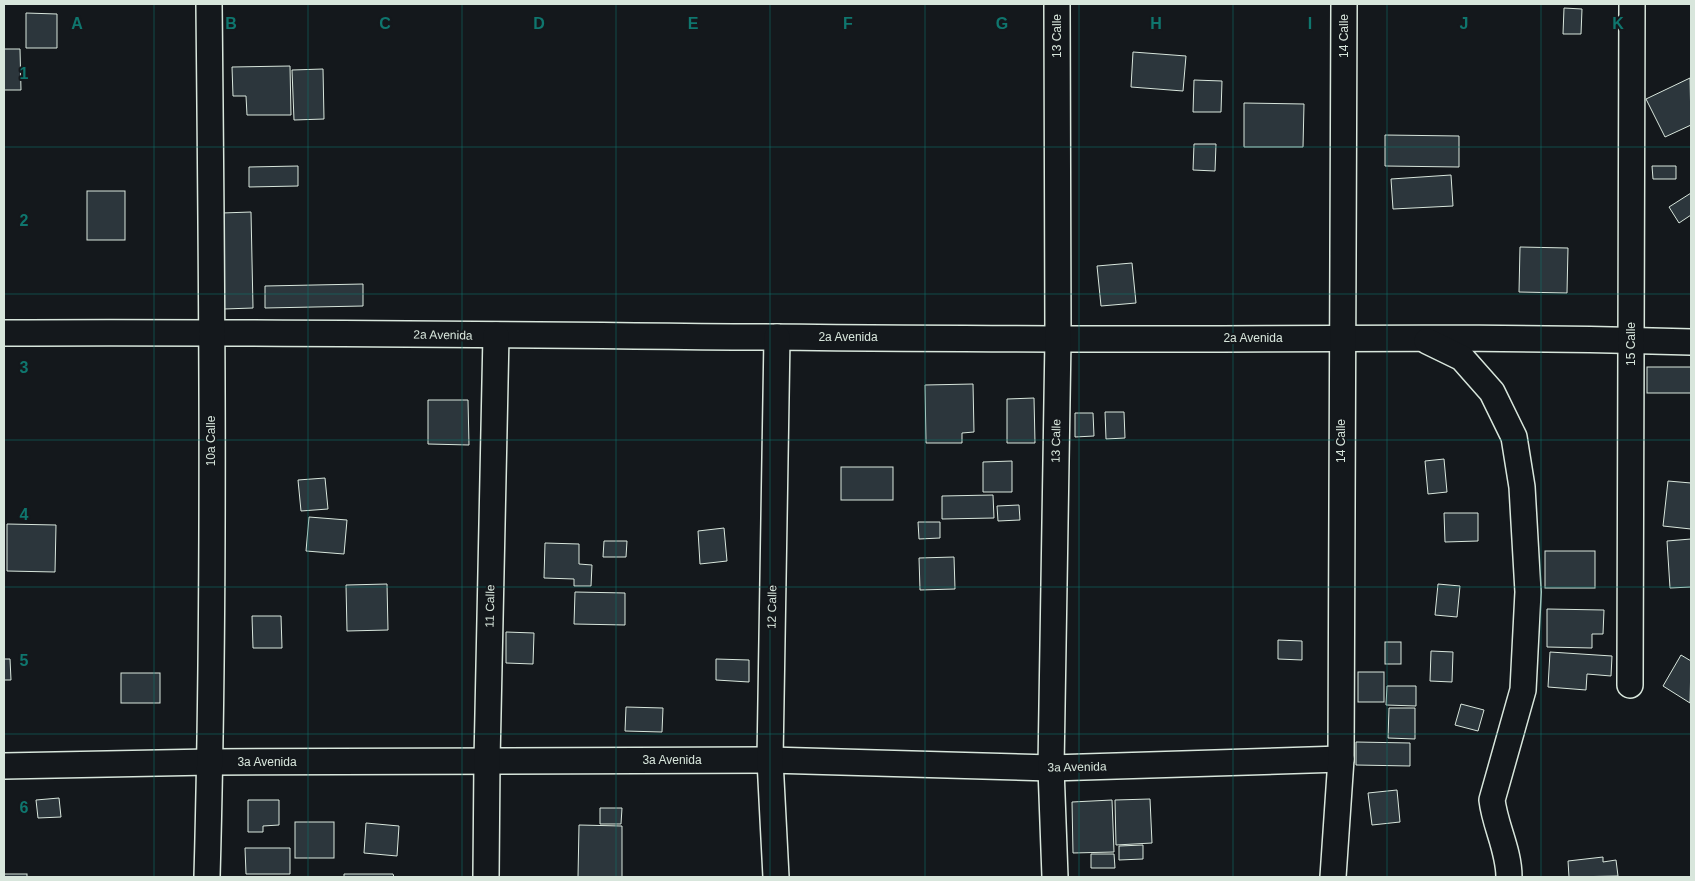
<svg xmlns="http://www.w3.org/2000/svg" width="1695" height="881" font-family="Helvetica,sans-serif">
  <style>
    .building { fill: #2c363c; stroke: #d8e6dc }
    .lines { fill: none; stroke-linecap: round; stroke-linejoin: round }
    .street-casing { stroke: #d8e6dc; stroke-width: 28 }
    .street { stroke: #14181c; stroke-width: 25 }
    .grid { fill: none; stroke: #0f766e; stroke-width: 1; stroke-opacity: 0.55 }
    .labels { text-anchor: middle; stroke-width: 4; stroke-linejoin: round; paint-order: stroke }
    .street-label { font-size: 12px; fill: #d8e6dc; stroke: #14181c }
    .grid-label { font-size: 16px; text-anchor: middle; font-weight: bold; fill: #0f766e; stroke: #14181c; stroke-width: 4; stroke-linejoin: round; paint-order: stroke }
  </style>
  <rect width="100%" height="100%" fill="#14181c"/>
  <g class="building">
    <path d="M1564 8 1582 9 1581 34H1563Z"/>
    <path d="M26 13 57 14V48H26Z"/>
    <path d="M4 49H20L21 90H4Z"/>
    <path d="M1133 52 1186 56 1183 91 1131 87Z"/>
    <path d="M290 66 291 115H247L246 96H233L232 67Z"/>
    <path d="M323 69 324 119 294 120 292 70Z"/>
    <path d="M1690 78 1691 125 1665 137 1646 99Z"/>
    <path d="M1194 80 1222 81 1221 112H1193Z"/>
    <path d="M1244 103 1304 104 1303 147H1244Z"/>
    <path d="M1385 135 1459 136V167L1385 166Z"/>
    <path d="M1194 144H1216L1215 171 1193 170Z"/>
    <path d="M298 166V186L249 187V167Z"/>
    <path d="M1652 166H1676V179H1653Z"/>
    <path d="M1451 175 1453 206 1393 209 1391 179Z"/>
    <rect x="87" y="191" width="38" height="49"/>
    <path d="M1691 193V215L1679 223 1669 207Z"/>
    <path d="M251 212 253 308 224 309 222 213Z"/>
    <path d="M1520 247 1568 248 1567 293 1519 292Z"/>
    <path d="M1132 263 1136 303 1101 306 1097 266Z"/>
    <path d="M363 284V306L265 308V286Z"/>
    <rect x="1647" y="367" width="44" height="26"/>
    <path d="M973 384 974 432 962 433V443H926L925 385Z"/>
    <path d="M1034 398 1035 443H1007V399Z"/>
    <path d="M428 400H468L469 445 428 444Z"/>
    <path d="M1105 412H1124L1125 438 1106 439Z"/>
    <path d="M1075 413H1093L1094 436 1075 437Z"/>
    <path d="M1444 459 1447 492 1428 494 1425 461Z"/>
    <path d="M1012 461V492H983V462Z"/>
    <rect x="841" y="467" width="52" height="33"/>
    <path d="M325 478 328 509 301 511 298 480Z"/>
    <path d="M1668 481 1691 483V529L1663 526Z"/>
    <path d="M993 495 994 518 942 519V496Z"/>
    <path d="M1019 505 1020 520 998 521 997 506Z"/>
    <path d="M1444 513H1478V541L1445 542Z"/>
    <path d="M309 517 347 520 344 554 306 551Z"/>
    <path d="M918 522H940V538L919 539Z"/>
    <path d="M7 524 56 525 55 572 7 571Z"/>
    <path d="M724 528 727 561 700 564 698 531Z"/>
    <path d="M1691 539V587L1670 588 1667 541Z"/>
    <path d="M604 541H627L626 557H603Z"/>
    <path d="M545 543 579 544V564L592 565 591 586H574V579L544 578Z"/>
    <rect x="1545" y="551" width="50" height="37"/>
    <path d="M954 557 955 589 920 590 919 558Z"/>
    <path d="M387 584 388 630 347 631 346 585Z"/>
    <path d="M1438 584 1460 586 1457 617 1435 615Z"/>
    <path d="M575 592 625 593V625L574 624Z"/>
    <path d="M1547 609 1604 610 1603 634H1592V648L1547 647Z"/>
    <path d="M252 616H281L282 648H253Z"/>
    <path d="M506 632 534 633 533 664 506 663Z"/>
    <path d="M1278 640 1302 641V660L1278 659Z"/>
    <rect x="1385" y="642" width="16" height="22"/>
    <path d="M1431 651 1453 652 1452 682 1430 681Z"/>
    <path d="M1550 652 1612 656 1611 676 1587 674 1586 690 1548 687Z"/>
    <path d="M1681 655 1691 661 1690 703 1663 686Z"/>
    <path d="M4 659H10L11 680H4Z"/>
    <path d="M716 659 749 660V682L716 680Z"/>
    <rect x="1358" y="672" width="26" height="30"/>
    <rect x="121" y="673" width="39" height="30"/>
    <path d="M1387 686H1416V706L1386 705Z"/>
    <path d="M1461 704 1484 710 1478 731 1455 725Z"/>
    <path d="M626 707 663 708 662 732 625 731Z"/>
    <path d="M1389 708H1415V739L1388 738Z"/>
    <path d="M1356 742 1410 743V766L1356 765Z"/>
    <path d="M1397 790 1400 822 1372 825 1368 793Z"/>
    <path d="M59 798 61 817 38 818 36 800Z"/>
    <path d="M1150 799 1152 843 1116 845 1115 800Z"/>
    <path d="M248 800H279V825L263 826V832H248Z"/>
    <path d="M1112 800 1114 852 1073 853 1072 802Z"/>
    <path d="M600 808H622L621 824H600Z"/>
    <rect x="295" y="822" width="39" height="36"/>
    <path d="M366 823 399 826 397 856 364 853Z"/>
    <path d="M579 825 622 826V877H578Z"/>
    <path d="M1143 845V859L1119 860V846Z"/>
    <path d="M245 848H290V874H246Z"/>
    <path d="M1091 854H1114L1115 868H1091Z"/>
    <path d="M1603 857V862L1616 860 1618 876 1569 877 1568 861Z"/>
    <rect x="4" y="874" width="23" height="3"/>
    <path d="M344 874H393L394 877H344Z"/>
  </g>
  <g class="lines">
    <defs>
      <g id="street">
        <path d="M4 333C354 331 705 338 1055 339 1267 340 1479 335 1691 342"/>
        <path d="M1427 341 1462 358 1492 392 1514 437 1522 487 1528 592 1523 690 1492 800C1495 826 1509 850 1509 877"/>
        <path d="M1630 685 1632 4"/>
        <path d="M4 766 210 762 770 760 1051 768 1341 759"/>
        <path d="M207 877C215 586 212 295 209 4"/>
        <path d="M486 877 487 761 496 335"/>
        <path d="M776 877 770 760 777 337"/>
        <path d="M1055 877 1051 768 1058 339 1057 4"/>
        <path d="M1333 877 1341 759 1344 4"/>
      </g>
    </defs>
    <use href="#street" class="street-casing"/>
    <use href="#street" class="street"/>
  </g>
  <path class="grid" d="M154 4V877M308 4V877M462 4V877M616 4V877M770 4V877M925 4V877M1079 4V877M1233 4V877M1387 4V877M1541 4V877M4 147H1691M4 294H1691M4 440H1691M4 587H1691M4 734H1691"/>
  <g class="labels">
    <g class="street-label">
      <text transform="translate(1057 36) rotate(-90)" y="4">13 Calle</text>
      <text transform="translate(1344 36) rotate(-90)" y="4">14 Calle</text>
      <text transform="translate(443 335) rotate(1)" y="4">2a Avenida</text>
      <text x="848" y="341">2a Avenida</text>
      <text x="1253" y="342">2a Avenida</text>
      <text transform="translate(1631 344) rotate(-90)" y="4">15 Calle</text>
      <text transform="translate(211 441) rotate(-90)" y="4">10a Calle</text>
      <text transform="translate(1056 441) rotate(-89)" y="4">13 Calle</text>
      <text transform="translate(1341 441) rotate(-90)" y="4">14 Calle</text>
      <text transform="translate(490 606) rotate(-89)" y="4">11 Calle</text>
      <text transform="translate(772 607) rotate(-89)" y="4">12 Calle</text>
      <text x="672" y="764">3a Avenida</text>
      <text x="267" y="766">3a Avenida</text>
      <text transform="translate(1077 767) rotate(-1)" y="4">3a Avenida</text>
    </g>
  </g>
  <g class="grid-label">
    <text x="77" y="29">A</text>
    <text x="231" y="29">B</text>
    <text x="385" y="29">C</text>
    <text x="539" y="29">D</text>
    <text x="693" y="29">E</text>
    <text x="848" y="29">F</text>
    <text x="1002" y="29">G</text>
    <text x="1156" y="29">H</text>
    <text x="1310" y="29">I</text>
    <text x="1464" y="29">J</text>
    <text x="1618" y="29">K</text>
    <text x="24" y="79">1</text>
    <text x="24" y="226">2</text>
    <text x="24" y="373">3</text>
    <text x="24" y="520">4</text>
    <text x="24" y="666">5</text>
    <text x="24" y="813">6</text>
  </g>
  <rect width="1695" height="881" fill="none" stroke="#d8e6dc" stroke-width="10"/>
</svg>
